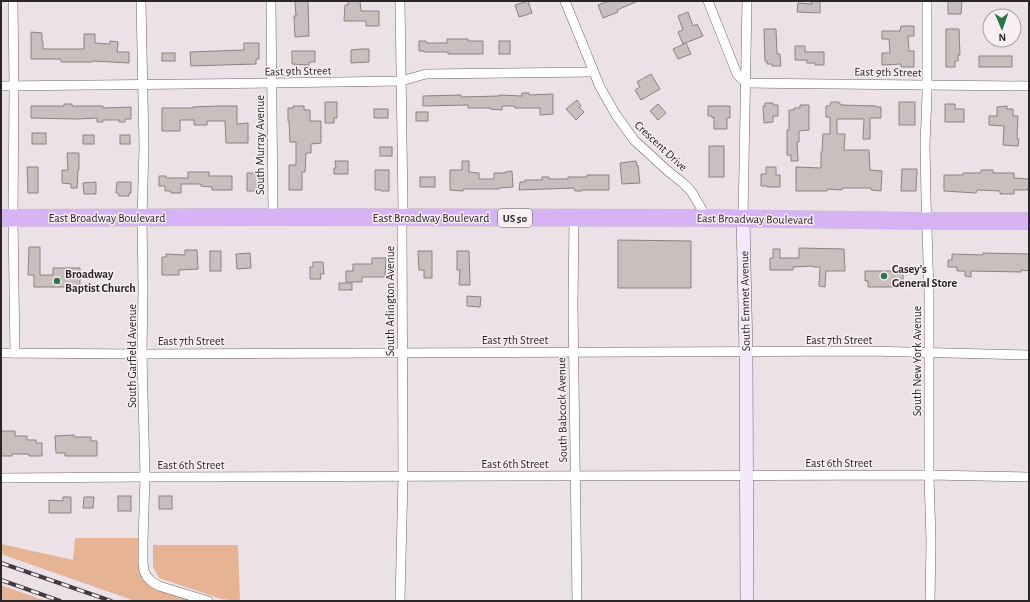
<svg xmlns="http://www.w3.org/2000/svg" width="1030" height="602" font-family="'Alegreya Sans',sans-serif">
  <style>
    .green { fill: #e6b395 }
    .building { fill: #cabfbf; stroke: #8d8282 }
    .lines { fill: none; stroke-linecap: round; stroke-linejoin: round }
    .street-casing { stroke: #6e656a; stroke-width: 10 }
    .secondary-casing { stroke: #6e656a; stroke-width: 14 }
    .highway-casing { stroke: #c4c3c3; stroke-width: 18 }
    .street { stroke: #fff; stroke-width: 9 }
    .secondary { stroke: #f3e8fc; stroke-width: 13 }
    .highway { stroke: #d7b3f5; stroke-width: 17 }
    .rail-casing { stroke: #413c3f; stroke-width: 4 }
    .rail { stroke: #f8eef4; stroke-width: 2.5; stroke-dasharray: 8; stroke-linecap: butt }
    .poi-dot { fill: #297747; stroke: #f8eef4; stroke-width: 1.5 }
    .labels { text-anchor: middle; stroke-width: 3; stroke-linejoin: round; paint-order: stroke }
    .shield { fill: #f8eef4; stroke: #686366; stroke-width: 1 }
    .shield-label { font-size: 11px; font-weight: bold; fill: #2b2729 }
    .street-label { font-size: 12px; fill: #2b2729; stroke: #f8eef4 }
    .poi-label { font-size: 12px; font-weight: bold; fill: #2b2729; stroke: #f8eef4; text-anchor: start }
  </style>
  <rect width="100%" height="100%" fill="#ebe1e7"/>
  <g class="green">
    <path d="M75 538H142L150 582 198 601H135L1 554V544L73 560Z"/>
    <path d="M153 545H238L240 601 221 599 159 578 153 567Z"/>
    <path d="M1 585 46 601H1Z"/>
  </g>
  <g class="building">
    <path d="M295 1H308L309 36 295 37 294 16H296Z"/>
    <path d="M348 1H360L361 11H379V26H366V21H344L345 5H348Z"/>
    <path d="M528 1 532 13 519 17 515 5Z"/>
    <path d="M609 1H638L617 10 618 12 603 18 598 5Z"/>
    <path d="M811 1H820V13L797 12 798 3 812 4Z"/>
    <path d="M948 1H962L961 14H948Z"/>
    <path d="M688 12 693 26 697 24 703 36 683 44 678 32 683 30 678 16Z"/>
    <path d="M901 26H914V36H908L909 51H914V67H901V64L882 65V53H890L889 39H882V31H900Z"/>
    <path d="M764 29H776L777 54H780L781 66H772V64H767V61H765Z"/>
    <path d="M946 29H959L960 55H958V61H955V67H946Z"/>
    <path d="M31 32 42 33V42H43V49H84V34H95V43L110 44V41L118 42 117 52H129V63L93 61 92 62H61V59H31Z"/>
    <path d="M447 39H468V41H483V54H448V52H424V51H419V41H426V43H447Z"/>
    <rect x="499" y="41" width="11" height="13"/>
    <path d="M244 43H259V59H256V64L191 66 190 52 244 50Z"/>
    <path d="M686 43 691 54 678 59 673 49Z"/>
    <path d="M795 46H805V52H824V65H815V63H807V60H795Z"/>
    <path d="M361 49H369V62L351 63V50Z"/>
    <path d="M292 51H315V62H309V65L292 64Z"/>
    <rect x="162" y="53" width="13" height="8"/>
    <rect x="979" y="56" width="33" height="11"/>
    <path d="M651 74 660 89 641 100 635 90 640 87 637 82Z"/>
    <path d="M522 93H529V95L553 94V114L540 115V108H515V106H502V110L490 109V108H468V105L423 106V96L461 95V97L499 96V95L522 96Z"/>
    <path d="M577 100 581 106 579 107 584 112 576 120 566 109Z"/>
    <path d="M325 102H337V118H334V123H325Z"/>
    <path d="M831 102H839V104H841V105L876 106V107H881V118H870V139H863L864 119H837V134H845L844 150H869L870 170 882 171 881 191 871 190V188H842V190L827 189V191H796V167L821 168V152H822L823 134H830V117H826V106H830Z"/>
    <rect x="899" y="102" width="16" height="23"/>
    <path d="M765 103H773V105H778V116H773V122L764 123 763 106H765Z"/>
    <path d="M64 104H72V106H103V108L131 107V119H125V122H119V120H103V122H97V118L77 119 31 118V106H64Z"/>
    <path d="M658 104 666 113 658 120 650 111Z"/>
    <path d="M945 104H955V109H964V122H945Z"/>
    <path d="M800 105H809V130L799 131V142H797L798 161H791V155H787V130H789V110H794V108H800Z"/>
    <path d="M217 106H237V124L248 123V143H226L225 121H207V125H194V120H180V131H162V108H193V107Z"/>
    <path d="M293 106H304V110H310V121H321V143L311 144V153H306L305 172H302V190H289V165H296V142H290L289 121H288V108H293Z"/>
    <path d="M708 106H730V118H727V129H714V117L712 118V116H708Z"/>
    <path d="M1007 106V109H1013V116H1018L1017 139H1019L1018 146 1003 145 1004 126 989 125V116H997V107Z"/>
    <rect x="374" y="109" width="14" height="9"/>
    <rect x="416" y="112" width="12" height="9"/>
    <rect x="32" y="133" width="14" height="11"/>
    <rect x="83" y="135" width="11" height="9"/>
    <rect x="120" y="135" width="10" height="9"/>
    <rect x="709" y="146" width="15" height="31"/>
    <rect x="380" y="147" width="12" height="9"/>
    <path d="M67 153H79V170H78L77 188H71V184L62 183V170H68Z"/>
    <path d="M335 161H348V174H334V168H336Z"/>
    <path d="M462 161H469V172L479 173V179H494V173H505V172L512 171 513 187 499 188V189H463V191L450 190V170H462Z"/>
    <path d="M636 161 637 166 638 165 640 183 622 184 620 163Z"/>
    <path d="M27 167H38V193H28Z"/>
    <path d="M766 167H776V175H780V187H767V186H761V174H766Z"/>
    <path d="M902 169H917L916 191H901Z"/>
    <path d="M375 170H389V191H381V190H375Z"/>
    <path d="M981 170H993V173H1014V178L1029 179V188H1028V190H1014V194H1000V191L977 190 976 193 944 191V175H963V173H981Z"/>
    <path d="M188 172H209V176H232V190H212V187L201 186V184H181V193H171V191H165V186H159V176H166V178H188Z"/>
    <path d="M247 173H256V175H260V178H261L262 188H258V191H247Z"/>
    <path d="M587 175H609V190H582V191H575L574 188 519 190 520 182H525V180H542V177H549V179H568V177H587Z"/>
    <rect x="420" y="177" width="15" height="10"/>
    <path d="M96 182V194H84L83 183Z"/>
    <path d="M117 182H131V193H129V196H119L118 193H116Z"/>
    <path d="M618 240 691 241V288H618Z"/>
    <path d="M29 247H40V275H53V268H80V287H34V275H28Z"/>
    <path d="M799 248 844 249 845 271H826L825 287 819 286 820 267H813V266L793 267V270H770V258H773V249H780V258H799Z"/>
    <path d="M185 250H197L198 269 179 270V275H162V257H166V254L185 255Z"/>
    <rect x="210" y="251" width="11" height="20"/>
    <path d="M418 251H432V278H424V270H419Z"/>
    <path d="M457 251H469L470 285H459L460 270H457Z"/>
    <path d="M250 253 251 268 237 269 236 254Z"/>
    <path d="M983 253 1029 254V271L1021 270V272L971 271V277L965 276V271H957V267H948V260H952V254L983 255Z"/>
    <path d="M372 258H386L385 277H362V282H346V271H353V264H372Z"/>
    <path d="M313 262H323L324 274H320L321 279H310V267H313Z"/>
    <path d="M865 271H903V287H868V281H865Z"/>
    <rect x="339" y="283" width="13" height="7"/>
    <path d="M467 296 481 297 480 307 467 306Z"/>
    <path d="M1 431H15V436H27V440H36V443H42V456H29V454H12V456H1Z"/>
    <path d="M74 435V437H91V441H97V456H65V453H56L55 436Z"/>
    <rect x="118" y="496" width="13" height="15"/>
    <rect x="159" y="496" width="13" height="13"/>
    <path d="M63 497H71V513H49V500L63 501Z"/>
    <path d="M84 497H94L93 508H83Z"/>
  </g>
  <g class="lines">
    <defs>
      <g id="street">
        <path d="M13 1 14 86 13 218 15 353"/>
        <path d="M141 1 144 147 142 218 143 289 142 354 145 477 143 542V563L144 571 147 577 152 582 159 586 208 601"/>
        <path d="M271 1 273 217"/>
        <path d="M565 1 600 87 616 115 634 140 669 172 683 183 691 191 707 218"/>
        <path d="M708 1 737 74 746 83 1029 86"/>
        <path d="M927 1V95L925 145 926 199 929 292V475L931 541 930 601"/>
        <path d="M1 86 272 83 401 81 426 74 594 72"/>
        <path d="M574 218 573 305 577 601"/>
        <path d="M743 219 747 1"/>
        <path d="M1 353 142 354 868 351 1029 355"/>
        <path d="M1 478 145 477 929 475 1029 477"/>
        <path d="M400 601 403 477 402 227 403 209 400 1"/>
      </g>
      <path id="secondary" d="M743 219 746 352 747 601"/>
      <path id="highway" d="M1 218 273 217 707 218 926 221H1029"/>
    </defs>
    <use href="#street" class="street-casing"/>
    <use href="#secondary" class="secondary-casing"/>
    <use href="#highway" class="highway-casing"/>
    <use href="#street" class="street"/>
    <use href="#secondary" class="secondary"/>
    <use href="#highway" class="highway"/>
    <defs>
      <g id="rail">
        <path d="M1 563 111 601"/>
        <path d="M1 580 60 601"/>
      </g>
    </defs>
    <use href="#rail" class="rail-casing"/>
    <use href="#rail" class="rail"/>
  </g>
  <g class="poi-dot">
    <circle cx="884" cy="276" r="4"/>
    <circle cx="57" cy="281" r="4"/>
  </g>
  <g class="labels">
    <rect class="shield" x="498" y="209" width="34" height="18" rx="3"/>
    <g class="shield-label">
      <text x="515" y="222">US 50</text>
    </g>
    <g class="street-label">
      <text transform="translate(298 71) rotate(-1)" y="4">East 9th Street</text>
      <text transform="translate(888 72) rotate(1)" y="4">East 9th Street</text>
      <text transform="translate(260 145) rotate(-90)" y="4">South Murray Avenue</text>
      <text transform="translate(661 146) rotate(43)" y="4">Crescent Drive</text>
      <text x="107" y="222">East Broadway Boulevard</text>
      <text x="431" y="222">East Broadway Boulevard</text>
      <text transform="translate(755 219) rotate(1)" y="4">East Broadway Boulevard</text>
      <text transform="translate(390 301) rotate(-90)" y="4">South Arlington Avenue</text>
      <text transform="translate(745 301) rotate(-91)" y="4">South Emmet Avenue</text>
      <text x="515" y="344">East 7th Street</text>
      <text x="839" y="344">East 7th Street</text>
      <text x="191" y="345">East 7th Street</text>
      <text transform="translate(132 356) rotate(-90)" y="4">South Garfield Avenue</text>
      <text transform="translate(917 361) rotate(-90)" y="4">South New York Avenue</text>
      <text transform="translate(562 410) rotate(-91)" y="4">South Babcock Avenue</text>
      <text x="839" y="467">East 6th Street</text>
      <text x="515" y="468">East 6th Street</text>
      <text x="191" y="469">East 6th Street</text>
    </g>
    <g class="poi-label">
      <text x="892" y="273">Casey's<tspan x="892" dy="14">General Store</tspan></text>
      <text x="65" y="278">Broadway<tspan x="65" dy="14">Baptist Church</tspan></text>
    </g>
  </g>
  <rect width="1030" height="602" fill="none" stroke="#2b2729" stroke-width="4"/>
  <g transform="translate(1002 28) rotate(178)"><circle r="19" fill="#f8eef4" stroke="#a69ea3"/>
  <path d="M0-3L7 15L0 10L-7 15Z" fill="#297747"/>
  <text y="-6" font-size="11" font-weight="bold" text-anchor="middle" fill="#2b2729">N</text>
  </g>
</svg>
